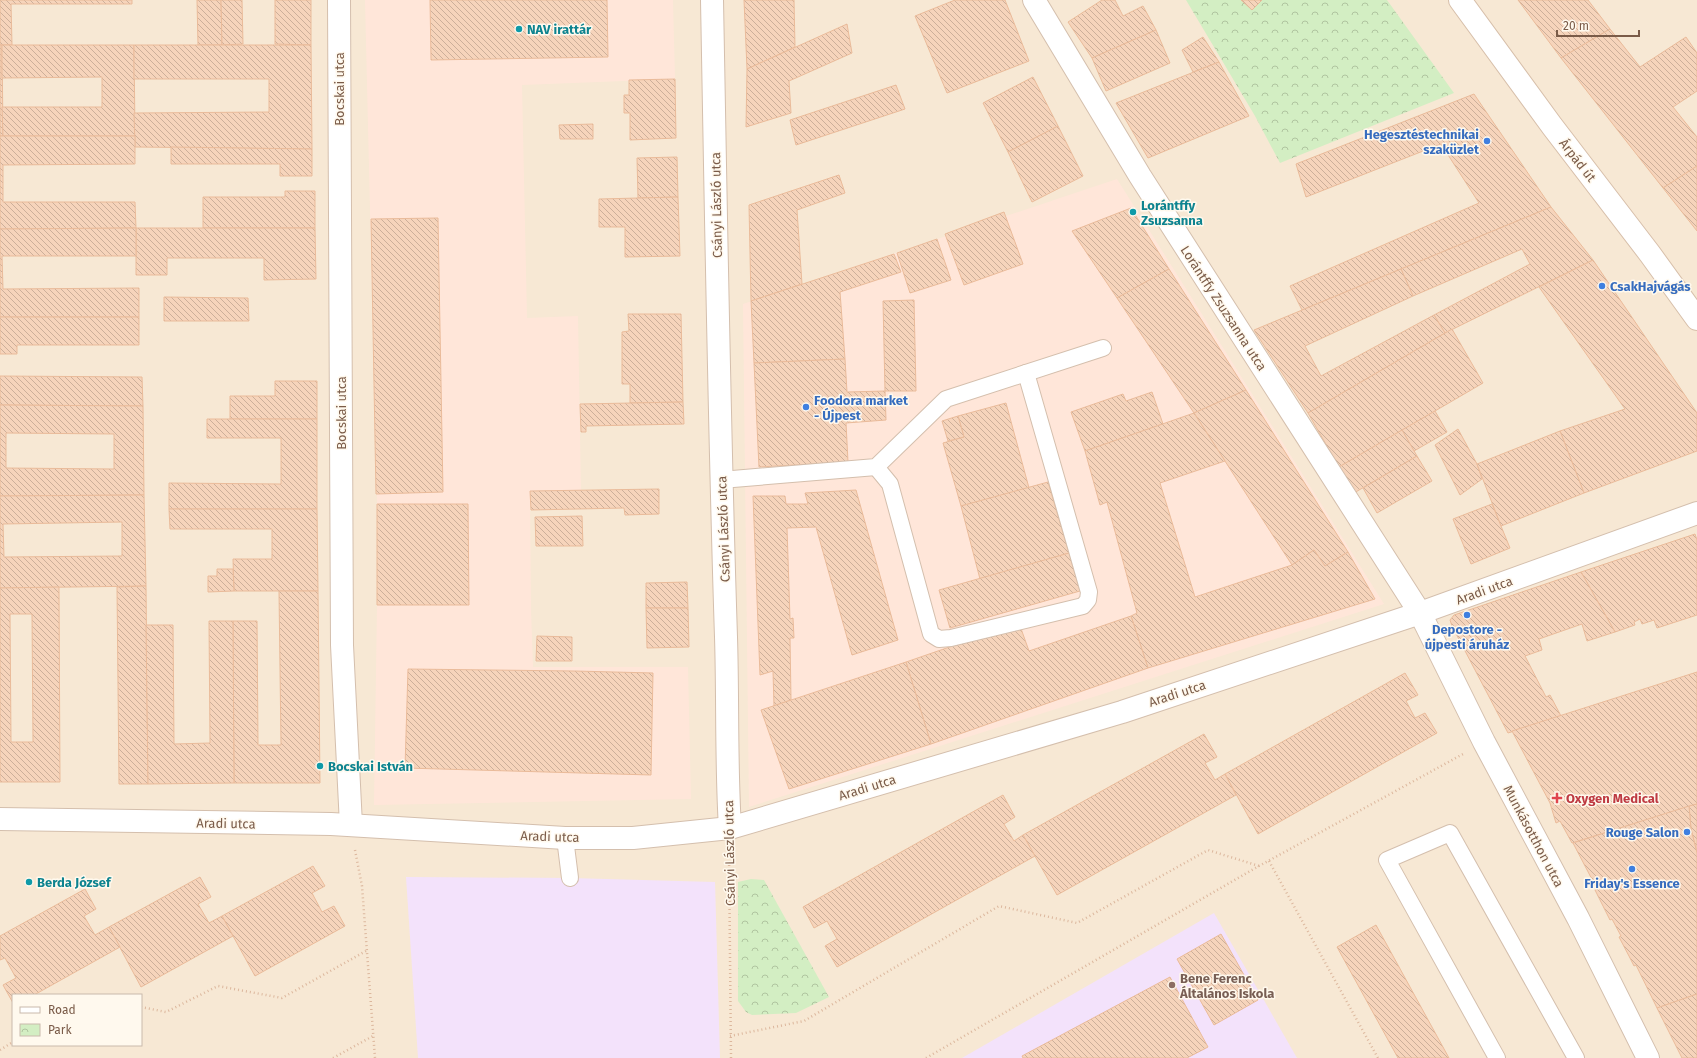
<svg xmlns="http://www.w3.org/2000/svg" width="1697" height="1058" font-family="'Fira Sans',sans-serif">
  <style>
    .residential { fill: #f7e8d4; fill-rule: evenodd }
    .commercial { fill: #ffe6d9 }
    .education { fill: #f3e2fb }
    .park { fill: url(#park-crowns) }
    .building { fill: url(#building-back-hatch); stroke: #eabb9a; fill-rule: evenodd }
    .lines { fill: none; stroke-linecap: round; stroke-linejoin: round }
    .service-casing { stroke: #d4bfad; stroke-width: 18 }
    .minor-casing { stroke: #d4bfad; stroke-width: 24 }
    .secondary-casing { stroke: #d7bfaa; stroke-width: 24 }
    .path { stroke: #dcb79d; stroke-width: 2.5; stroke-dasharray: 1 3; stroke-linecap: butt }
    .service { stroke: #fff; stroke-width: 16 }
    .minor { stroke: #fff; stroke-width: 22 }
    .secondary { stroke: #fff; stroke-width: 22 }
    .culture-dot { fill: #0f9aa8; stroke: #fff9ee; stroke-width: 1.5 }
    .shop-dot { fill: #3f7fe0; stroke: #fff9ee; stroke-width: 1.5 }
    .health-dot { fill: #e0444e; stroke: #fff9ee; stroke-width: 1.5 }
    .education-dot { fill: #8d6e63; stroke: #fff9ee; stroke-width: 1.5 }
    .labels { text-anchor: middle; stroke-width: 3; stroke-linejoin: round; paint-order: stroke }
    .culture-label { font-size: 13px; font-weight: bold; fill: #0d838f; stroke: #fff9ee; text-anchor: start }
    .street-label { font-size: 13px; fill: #7a5b48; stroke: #fff9ee }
    .shop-label { font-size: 13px; font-weight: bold; fill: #366cbe; stroke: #fff9ee; text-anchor: end }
    .health-label { font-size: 13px; font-weight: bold; fill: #be3a42; stroke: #fff9ee; text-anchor: start }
    .education-label { font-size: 13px; font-weight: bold; fill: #785e54; stroke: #fff9ee; text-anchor: start }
  </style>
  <defs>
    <pattern id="park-crowns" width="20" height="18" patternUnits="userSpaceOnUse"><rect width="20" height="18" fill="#d3eec3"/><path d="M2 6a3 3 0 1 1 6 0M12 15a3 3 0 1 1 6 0" fill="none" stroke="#b0c4a0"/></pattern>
    <pattern id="building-back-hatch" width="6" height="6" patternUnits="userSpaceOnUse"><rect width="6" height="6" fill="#f6d4bb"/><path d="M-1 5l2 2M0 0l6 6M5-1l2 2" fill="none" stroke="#ccaf9a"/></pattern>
  </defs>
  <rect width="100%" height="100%" fill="#fef5e6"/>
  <path class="residential" d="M0 0H1697V1058H0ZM13 995H141V1045H13Z"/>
  <g class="commercial">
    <path d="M365 0H673L675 79 522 85 527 318 578 316 581 491H530L531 610 533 667H688L691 799 374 805 377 605V504Z"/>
    <path d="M1117 179 1384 604 749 807 743 304Z"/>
  </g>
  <g class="education">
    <path d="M406 877 570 878 715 882 720 1058H418Z"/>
    <path d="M1214 913 1297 1058H962Z"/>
  </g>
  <g class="park">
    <path d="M1186 0H1387L1454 93 1280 163 1255 116Z"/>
    <path d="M751 879 764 880 829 997 796 1013 752 1015 746 1012 738 1001V882Z"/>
  </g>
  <g class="building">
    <path d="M0 0H132V4H11L12 45H0Z"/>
    <path d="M197 0H221L222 45H198Z"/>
    <path d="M221 0H242L243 44 222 45Z"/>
    <path d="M275 0H311V45L275 44Z"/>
    <path d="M430 0H607L608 57 431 60Z"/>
    <path d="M744 0H794L795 47 747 69Z"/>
    <path d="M955 0H1005L1029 61 947 93 915 16Z"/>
    <path d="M1102 0H1115L1123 16 1143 6 1156 30 1092 58 1068 22Z"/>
    <path d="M1241 0H1262L1252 10Z"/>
    <path d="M1518 0H1588L1610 29 1561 58Z"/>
    <path d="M847 24 852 53 789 81 791 113 746 127 747 69Z"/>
    <path d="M1610 29 1640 67 1686 37 1697 53V91L1673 107 1697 137V166L1663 188 1561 58Z"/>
    <path d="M1156 30 1170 63 1106 91 1092 58Z"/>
    <path d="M1203 37 1219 62 1193 72 1182 50Z"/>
    <path d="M0 45H2L3 136H0Z"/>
    <path d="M2 45H134L135 136H3L2 107H102V77L2 78Z"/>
    <path d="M134 45H311L312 149 135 147 134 113 269 112V79H134Z"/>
    <path d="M1219 62 1249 116 1148 158 1116 103Z"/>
    <path d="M1033 77 1058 126 1008 152 983 103Z"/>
    <path d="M675 79 676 138 630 140V113H624V95H629V80Z"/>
    <path d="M896 85 905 109 796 145 790 120Z"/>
    <path d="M1474 94 1551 207 1302 310 1290 286 1479 203 1441 144 1306 197 1296 164Z"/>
    <path d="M593 124V139H560L559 125Z"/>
    <path d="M1058 126 1083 176 1032 202 1008 152Z"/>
    <path d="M0 136H135V164L3 165V202H135L136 228 0 229Z"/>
    <path d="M171 147 312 149V176H280V164H171Z"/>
    <path d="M677 157 678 197 638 198 637 158Z"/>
    <path d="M1697 166V231L1663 188Z"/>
    <path d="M839 175 845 193 797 210 802 284 751 301 749 205Z"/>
    <path d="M285 191H315V228H203V197H285Z"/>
    <path d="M678 197 680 256 625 257V227H599V199Z"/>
    <path d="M1551 207 1593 260 1445 333 1434 315 1530 264 1522 249 1413 296 1401 269Z"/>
    <path d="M1131 208 1169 269 1117 298 1072 231Z"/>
    <path d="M1004 212 1023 264 964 285 945 234Z"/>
    <path d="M438 218 443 492 376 494 371 219Z"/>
    <path d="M136 228H315L316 279 264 280V258H167V275H136Z"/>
    <path d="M136 228V256H2L3 289 139 288V317H0V229Z"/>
    <path d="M937 239 951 280 910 293 897 253Z"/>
    <path d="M894 254 901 272 840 292 845 359 754 363 751 301Z"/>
    <path d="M1593 260 1697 413V451L1584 493 1560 431 1625 409 1539 287Z"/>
    <path d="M1169 269 1246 390 1194 413 1117 298Z"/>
    <path d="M1401 269 1413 296 1305 346 1321 376 1434 315 1445 333 1308 413 1254 330Z"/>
    <path d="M164 297 248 298 249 321H164Z"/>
    <path d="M914 300 916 391H885L883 301Z"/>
    <path d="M628 314H681L683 402 630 403V384H622V332L629 331Z"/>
    <path d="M0 317H139V345H17V354H0Z"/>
    <path d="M1452 329 1483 383 1339 467 1308 413Z"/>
    <path d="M845 359 847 392 885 391 886 420 846 423 848 462 759 467 754 363Z"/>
    <path d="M0 376 142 377 143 406 0 405Z"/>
    <path d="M275 381H317V419H230V396H275Z"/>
    <path d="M1246 390 1348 552 1325 566 1314 550 1292 565 1194 413Z"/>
    <path d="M1152 392 1163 424 1085 451 1071 412 1123 394 1126 401Z"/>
    <path d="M683 402 684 424 586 426V432H581L580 404Z"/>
    <path d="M1006 403 1029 488 961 506 943 443 964 437 958 416Z"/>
    <path d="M0 405 143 406 144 495 0 496ZM6 433 114 434V469L6 468Z"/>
    <path d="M1435 411 1447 432 1414 451 1402 430Z"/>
    <path d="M1194 413 1225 461 1160 483 1195 597 1292 565 1314 550 1325 566 1348 552 1375 599 1148 668 1131 616 1137 613 1107 502 1100 505 1085 451Z"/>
    <path d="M958 416 964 437 948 441 942 421Z"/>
    <path d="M207 419H317V509H169V483L281 484V438H207Z"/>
    <path d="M1458 429 1477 464 1482 479 1460 495 1435 445Z"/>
    <path d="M1402 430 1417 456 1354 493 1339 467Z"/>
    <path d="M1560 431 1584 493 1501 526 1477 464Z"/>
    <path d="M1417 456 1432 481 1377 513 1363 488Z"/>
    <path d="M1048 482 1069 553 980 579 961 506Z"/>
    <path d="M659 489V514L625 515 624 508 531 510 530 491Z"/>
    <path d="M856 490 898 640 852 655 816 527 787 528 790 619 793 618 794 638H790L791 700 774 706 773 671 760 675 753 496H785L786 504H808L805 493Z"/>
    <path d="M144 495 146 586 0 588V496ZM122 522V556L4 557 3 524Z"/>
    <path d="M377 504H468L469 605H377Z"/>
    <path d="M1492 504 1510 548 1471 564 1453 519Z"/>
    <path d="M169 509H317L318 591H234L233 559H272V529H170Z"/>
    <path d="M582 516 583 546H536L535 517Z"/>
    <path d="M1695 534 1697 540V615L1657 628 1654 620 1642 624 1640 619 1634 622 1635 625 1615 632 1581 572Z"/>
    <path d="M1069 553 1080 591 950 628 939 590Z"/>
    <path d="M217 569H233L234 591 208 592V576H217Z"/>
    <path d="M1581 572 1615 632 1587 641 1582 624 1539 639 1542 650 1525 656 1546 697 1550 695 1561 716 1508 733 1452 626 1450 620 1454 615Z"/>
    <path d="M687 582 688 608H646V583Z"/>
    <path d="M146 586 148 784H119L117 587Z"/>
    <path d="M59 587 60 782H0V588ZM10 614H32L33 742H11Z"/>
    <path d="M279 591H318L320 783H234L233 621H257L258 745H281Z"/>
    <path d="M646 608H688L689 647 647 648Z"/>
    <path d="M1131 616 1148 668 931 744 906 662 1019 623 1029 651Z"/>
    <path d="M209 621H233L234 783 148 784 146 625H173L174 744 210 743Z"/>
    <path d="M537 636 572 637V661H536Z"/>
    <path d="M906 662 931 744 789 789 761 710Z"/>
    <path d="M408 669 575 671 653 673 651 775 405 768Z"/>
    <path d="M1697 672V804L1572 843 1560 821 1556 823 1550 803 1512 731Z"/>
    <path d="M1405 673 1418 695 1406 701 1415 718 1425 713 1437 733 1258 834 1225 774Z"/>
    <path d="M1204 734 1217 757 1205 763 1215 780 1225 774 1236 795 1057 895 1023 835Z"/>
    <path d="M1003 795 1015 817 1004 824 1014 841 1023 835 1035 856 837 967 825 946 837 939 827 921 814 928 803 907Z"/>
    <path d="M1697 804V853L1691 829 1689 806Z"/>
    <path d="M1689 806 1691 829 1697 853V994L1657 1008 1636 965 1634 966 1630 958 1619 937 1621 936 1612 919 1610 920 1595 890 1597 889 1573 843Z"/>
    <path d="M313 866 325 886 312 893 322 912 334 906 345 926 255 976 222 916Z"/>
    <path d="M200 877 211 897 198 904 209 923 222 916 233 936 141 987 109 927Z"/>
    <path d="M85 889 96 909 84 916 95 935 109 927 120 947 34 995H13V1003L3 985 16 978 5 958 0 960V936Z"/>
    <path d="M1376 925 1449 1058H1398L1337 947Z"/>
    <path d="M1221 934 1258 1000 1214 1025 1177 959Z"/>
    <path d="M1170 977 1208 1047 1187 1058H1023L1022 1056Z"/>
    <path d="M1697 994V1058H1682L1657 1008Z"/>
  </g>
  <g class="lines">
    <defs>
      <g id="service">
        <path d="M876 467 890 484 931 634 939 639 951 638 1083 606 1088 600 1089 592 1026 373"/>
        <path d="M721 480 876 467 946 399 1103 348"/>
        <path d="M565 838 570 878"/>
        <path d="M1497 1058 1387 860 1450 833 1576 1058"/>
      </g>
      <g id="minor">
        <path d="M339 0 342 645 351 825"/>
        <path d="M712 0C716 212 719 424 726 637 728 700 726 764 730 828"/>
        <path d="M1034 0 1140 176 1420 613 1484 742 1578 918 1648 1058"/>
        <path d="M0 819 331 824 565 838H633L730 828 1122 712 1420 613 1697 513"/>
      </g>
      <path id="secondary" d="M1460 0 1552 126 1650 254 1697 319"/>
    </defs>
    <use href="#service" class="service-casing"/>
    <use href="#minor" class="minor-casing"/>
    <use href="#secondary" class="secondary-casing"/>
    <g class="path">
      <path d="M355 850 362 886 375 1058"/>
      <path d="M729 853 731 1058"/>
      <path d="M1269 861 1378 1058"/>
      <path d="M141 1007 166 1012 218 986 282 998 366 951"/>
      <path d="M730 1036 804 1021 999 906 1077 923 1208 850 1259 866"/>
      <path d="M0 1050 13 1042"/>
      <path d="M333 1058 373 1036"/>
      <path d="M926 1058 1259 866 1463 754"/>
    </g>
    <use href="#service" class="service"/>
    <use href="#minor" class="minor"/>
    <use href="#secondary" class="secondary"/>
  </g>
  <g class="culture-dot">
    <circle cx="519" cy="29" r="4"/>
    <circle cx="1133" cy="212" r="4"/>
    <circle cx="320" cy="766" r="4"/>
    <circle cx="29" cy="882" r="4"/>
  </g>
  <g class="shop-dot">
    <circle cx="1487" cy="141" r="4"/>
    <circle cx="1602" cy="286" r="4"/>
    <circle cx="806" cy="407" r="4"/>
    <circle cx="1467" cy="615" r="4"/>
    <circle cx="1687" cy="832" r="4"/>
    <circle cx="1632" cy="869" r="4"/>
  </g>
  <path class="health-dot" d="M1555 792h4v4h4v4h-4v4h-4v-4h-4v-4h4z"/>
  <circle class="education-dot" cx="1172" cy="985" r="4"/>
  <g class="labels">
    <g class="culture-label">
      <text x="527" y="34">NAV irattár</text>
      <text x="1141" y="210">Lorántffy<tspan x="1141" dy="15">Zsuzsanna</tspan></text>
      <text x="328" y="771">Bocskai István</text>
      <text x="37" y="887">Berda József</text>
    </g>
    <g class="street-label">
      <text transform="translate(339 89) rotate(-90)" y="5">Bocskai utca</text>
      <text transform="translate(1578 160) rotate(52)" y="5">Árpád út</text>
      <text transform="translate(716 205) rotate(-91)" y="5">Csányi László utca</text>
      <text transform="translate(1224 308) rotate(57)" y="5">Lorántffy Zsuzsanna utca</text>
      <text transform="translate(341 413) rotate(-90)" y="5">Bocskai utca</text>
      <text transform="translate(723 529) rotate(-92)" y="5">Csányi László utca</text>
      <text transform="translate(1484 590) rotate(-20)" y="5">Aradi utca</text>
      <text transform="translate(1177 693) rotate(-18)" y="5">Aradi utca</text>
      <text transform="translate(867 787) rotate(-17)" y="5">Aradi utca</text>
      <text transform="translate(226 823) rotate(1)" y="5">Aradi utca</text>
      <text transform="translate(550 836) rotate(2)" y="5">Aradi utca</text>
      <text transform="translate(1534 836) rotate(62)" y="5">Munkásotthon utca</text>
      <text transform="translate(729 853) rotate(-91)" y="5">Csányi László utca</text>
    </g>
    <g class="shop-label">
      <text x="1479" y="139">Hegesztéstechnikai<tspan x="1479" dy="15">szaküzlet</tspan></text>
      <text x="1610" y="291" text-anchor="start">CsakHajvágás</text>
      <text x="814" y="405" text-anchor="start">Foodora market<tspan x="814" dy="15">- Újpest</tspan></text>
      <text x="1467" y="634" text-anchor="middle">Depostore -<tspan x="1467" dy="15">újpesti áruház</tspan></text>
      <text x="1679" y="837">Rouge Salon</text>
      <text x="1632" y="888" text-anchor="middle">Friday's Essence</text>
    </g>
    <g class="health-label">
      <text x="1566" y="803">Oxygen Medical</text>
    </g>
    <g class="education-label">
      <text x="1180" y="983">Bene Ferenc<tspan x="1180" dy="15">Általános Iskola</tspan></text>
    </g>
  </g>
  <rect x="12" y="994" width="130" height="52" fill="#fff9ee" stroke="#cabaac"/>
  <rect x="20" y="1007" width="20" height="6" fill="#ffffff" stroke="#cabaac"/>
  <text x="48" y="1014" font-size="12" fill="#7a5b48">Road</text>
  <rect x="20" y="1024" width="20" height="12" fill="url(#park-crowns)" stroke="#cabaac"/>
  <text x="48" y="1034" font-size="12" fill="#7a5b48">Park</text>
  <path d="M1557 30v6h82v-6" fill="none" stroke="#7a5b48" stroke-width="2"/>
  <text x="1563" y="30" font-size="12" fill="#7a5b48" stroke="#fff9ee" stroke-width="3" paint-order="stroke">20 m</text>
</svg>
